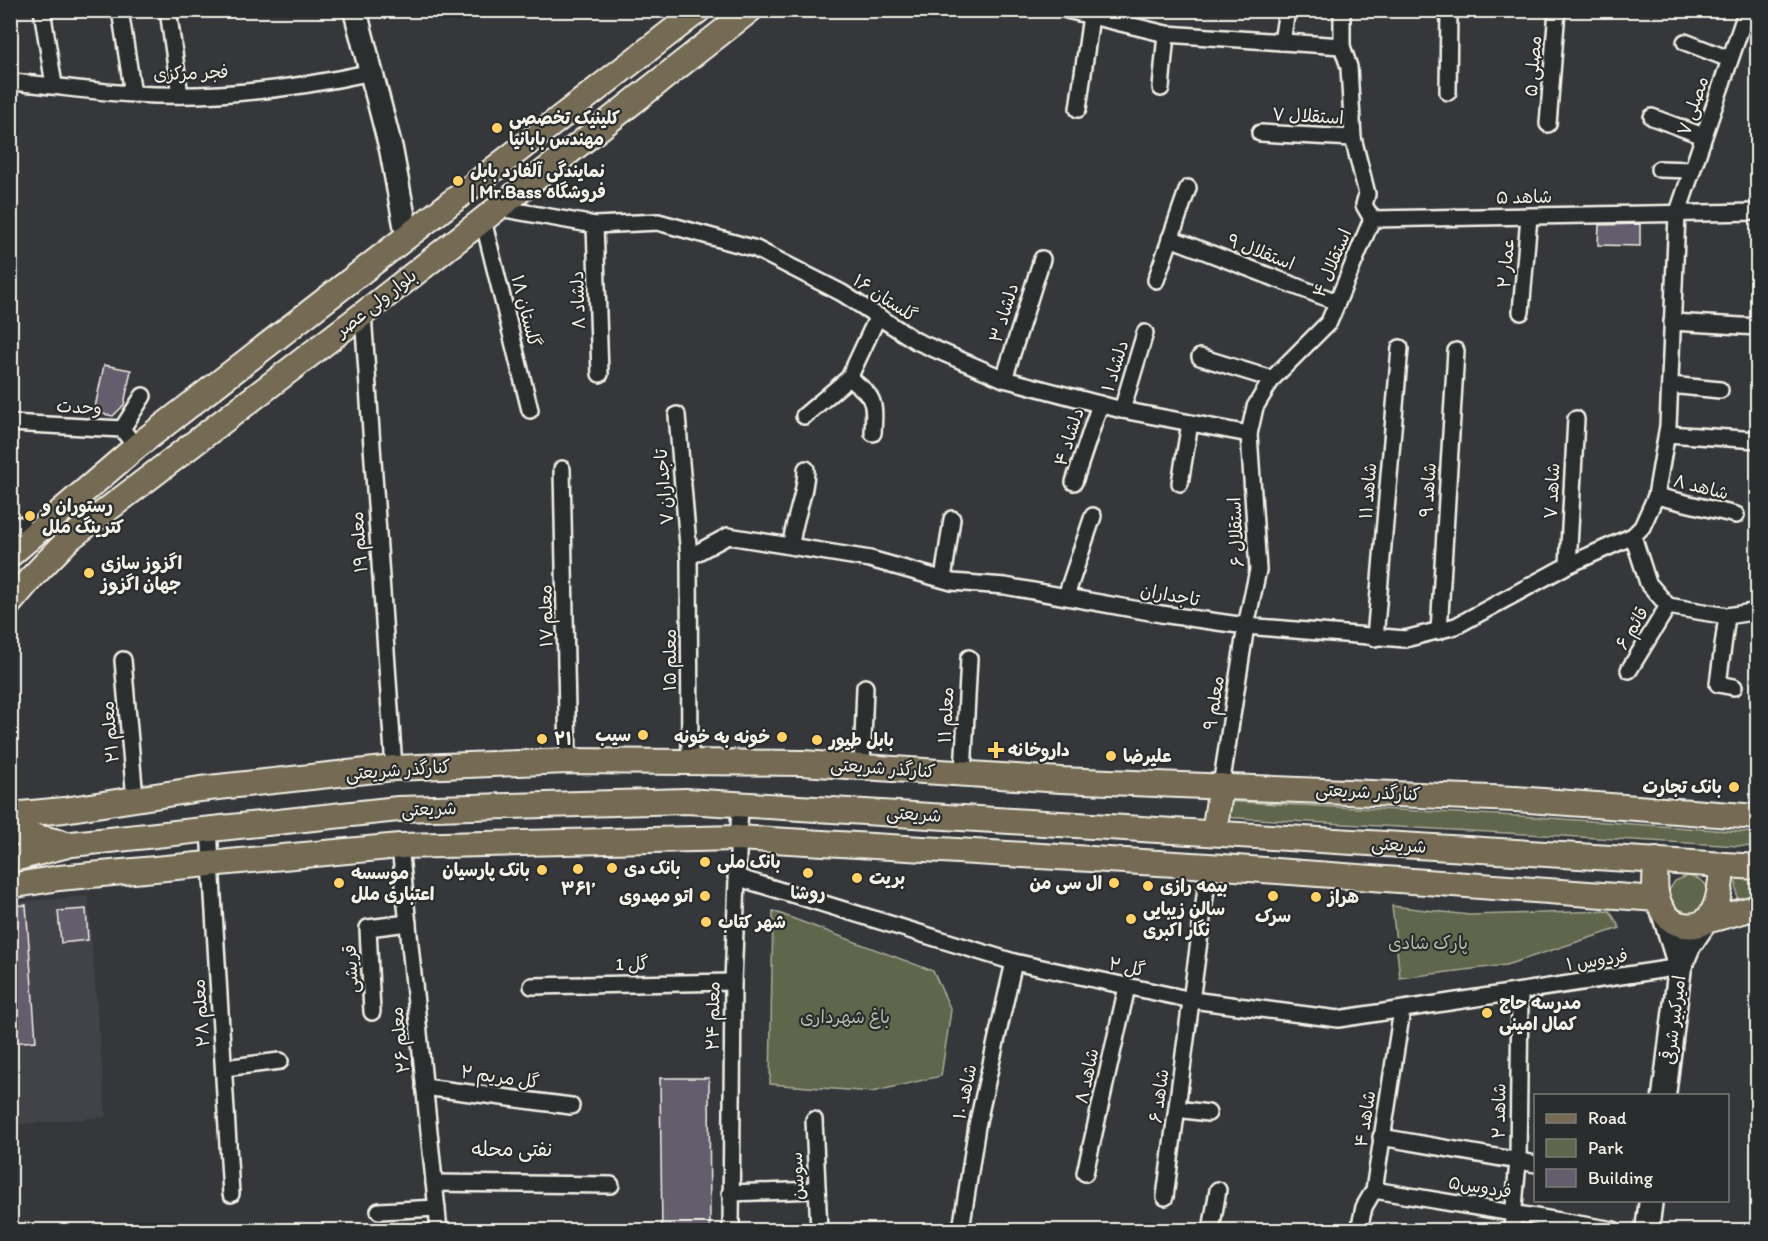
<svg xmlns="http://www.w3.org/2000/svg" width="1768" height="1241" font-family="Itim,'Playpen Sans Arabic',sans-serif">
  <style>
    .built { fill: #43424a }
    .green { fill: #60664c; stroke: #aaac9a; stroke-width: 1.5 }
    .building { fill: #635d6e; stroke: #f4f1e8; stroke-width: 1.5 }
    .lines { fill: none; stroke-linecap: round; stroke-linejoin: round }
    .minor-casing { stroke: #f4f1e8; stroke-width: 20 }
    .secondary-casing { stroke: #f4f1e8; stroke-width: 27 }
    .primary-casing { stroke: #f4f1e8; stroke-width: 28 }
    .minor { stroke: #2a2d2e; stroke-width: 15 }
    .secondary { stroke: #2a2d2e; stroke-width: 22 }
    .primary { stroke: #746b52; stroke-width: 24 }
    .poi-dot { fill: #ffd166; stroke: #2a2d2e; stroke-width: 2 }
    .labels { text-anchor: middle; stroke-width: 4.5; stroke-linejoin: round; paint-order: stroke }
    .street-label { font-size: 18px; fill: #f4f1e8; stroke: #2a2d2e }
    .poi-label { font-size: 18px; font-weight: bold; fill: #f4f1e8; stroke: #2a2d2e; text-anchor: start }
    .park-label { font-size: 18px; fill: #b9b9aa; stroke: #2a2d2e }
    .neighbourhood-label { font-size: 20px; fill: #f4f1e8; stroke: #2a2d2e }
  </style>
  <rect width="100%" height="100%" fill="#35373b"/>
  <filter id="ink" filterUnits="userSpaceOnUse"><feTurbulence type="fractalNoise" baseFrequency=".0167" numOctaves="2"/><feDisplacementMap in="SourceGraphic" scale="12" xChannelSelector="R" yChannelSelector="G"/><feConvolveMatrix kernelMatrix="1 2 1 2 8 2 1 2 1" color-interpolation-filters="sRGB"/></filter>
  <g filter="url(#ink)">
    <path class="built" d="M88 896 106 1117 11 1125 10 903Z"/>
    <g class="green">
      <path d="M1220 801 1536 817 1757 833V847L1219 817Z"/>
      <path d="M1687 876C1716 880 1709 898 1698 915L1672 911 1668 892 1675 881Z"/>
      <path d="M1736 879H1757V901L1732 909 1737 900Z"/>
      <path d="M1392 906 1469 915 1610 911 1620 928 1506 965 1400 978Z"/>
      <path d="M773 911 933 971 951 1010 941 1076 872 1092 770 1084Z"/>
    </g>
    <g class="building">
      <path d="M1640 224V246L1598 245 1599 225Z"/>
      <path d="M104 365 131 370 124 405 113 416 94 412Z"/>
      <path d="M26 905 36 1041 10 1043V906Z"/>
      <path d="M86 909 88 940 61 943 58 911Z"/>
      <path d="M660 1078H709L710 1230H662Z"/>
    </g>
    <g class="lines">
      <defs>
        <g id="minor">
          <path d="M42 10 54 85"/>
          <path d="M120 10 133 94"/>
          <path d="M168 10 180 95"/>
          <path d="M1067 10 1166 34 1342 46"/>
          <path d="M1747 10 1677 215 1668 426 1656 496 1642 527 1633 536 1648 583 1668 606 1727 616 1758 611"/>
          <path d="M1282 42 1287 10"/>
          <path d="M1685 42 1729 59"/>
          <path d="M10 82C52 85 93 92 134 94 213 99 295 89 372 72"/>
          <path d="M1161 88 1166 34"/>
          <path d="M1448 92 1449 10"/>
          <path d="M1078 109 1091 16"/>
          <path d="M1652 117 1703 136"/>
          <path d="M1548 124 1557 10"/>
          <path d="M1260 133 1353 138"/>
          <path d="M1659 169 1692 170"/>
          <path d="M499 208 595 225 658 222 756 249 842 293 916 341 1004 379 1122 410 1249 434"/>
          <path d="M1372 219 1758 212"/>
          <path d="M483 220 530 410"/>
          <path d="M595 225 600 374"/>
          <path d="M1170 238 1337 302"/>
          <path d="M1156 280 1188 188"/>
          <path d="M1521 312 1529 217"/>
          <path d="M363 314 394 768"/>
          <path d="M1672 322 1758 327"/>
          <path d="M1200 357 1272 379"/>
          <path d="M849 378C875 397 875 401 873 433"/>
          <path d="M1004 379 1042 259"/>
          <path d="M1670 385 1720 390"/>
          <path d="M1122 410 1145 333"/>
          <path d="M677 415 689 557 690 762"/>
          <path d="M804 416 849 378 878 316"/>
          <path d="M10 423 122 429 136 447"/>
          <path d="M122 429 143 396"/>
          <path d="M1667 434 1758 440"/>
          <path d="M562 469 568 761"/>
          <path d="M1074 482 1100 404"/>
          <path d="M1180 483 1190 423"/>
          <path d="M1656 496 1736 515"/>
          <path d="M10 525H22L31 536"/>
          <path d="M791 546C793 519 806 496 806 469"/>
          <path d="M689 557 728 536 870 559 952 582 1005 586 1161 614 1246 626 1405 639 1456 626 1568 565 1633 536"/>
          <path d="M1568 565 1576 419"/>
          <path d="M943 579 952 519"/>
          <path d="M1066 596 1093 516"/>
          <path d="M1727 616 1718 684 1734 687"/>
          <path d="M1439 631 1456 351"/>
          <path d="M1375 638 1400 348"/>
          <path d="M123 660 135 799"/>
          <path d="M1629 670 1668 606"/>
          <path d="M862 767 865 687"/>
          <path d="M963 774 969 658"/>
          <path d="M1221 786 1246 626 1258 570 1249 434 1255 407 1272 379 1329 322 1372 219 1364 205 1367 194 1353 138 1349 67 1342 46V10"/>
          <path d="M209 829 231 1194"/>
          <path d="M400 846 439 1230"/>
          <path d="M736 877 1014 962 1192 1000 1338 1019 1680 967"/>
          <path d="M532 986 733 982"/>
          <path d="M372 1012 368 928 408 923"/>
          <path d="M224 1068 280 1061"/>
          <path d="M424 1087 571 1106"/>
          <path d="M1177 1109 1208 1113"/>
          <path d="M814 1120 819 1230"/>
          <path d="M1381 1137 1536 1164"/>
          <path d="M1085 1173 1127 987"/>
          <path d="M434 1183 611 1185"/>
          <path d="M1374 1190 1614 1230"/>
          <path d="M730 1193 817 1190"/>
          <path d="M1165 1197 1209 866"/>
          <path d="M379 1211 437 1208"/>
          <path d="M731 1230 733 982 740 803"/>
          <path d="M961 1230 977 1126 1014 962"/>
          <path d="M1211 1230 1218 1190"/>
          <path d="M1359 1230 1364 1207 1374 1190 1402 1010"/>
          <path d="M1512 1230 1518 1161 1520 992"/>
        </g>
        <g id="secondary">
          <path d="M355 10 391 149 407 235"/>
          <path d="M1663 912 1680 967 1664 1096"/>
          <path d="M1680 967 1689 946 1706 921"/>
          <path d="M1647 1230 1651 1200"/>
        </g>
        <g id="primary">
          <path d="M10 555 136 447 699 10"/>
          <path d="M10 603 32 577 69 539 363 314 750 10"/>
          <path d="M10 815 64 810 200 789 394 768 568 761 802 763 1061 780 1515 799 1758 817"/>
          <path d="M10 831 63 843"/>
          <path d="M1214 833 1221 786"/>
          <path d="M10 860 72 844 398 809 686 801 1758 867"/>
          <path d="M1656 860C1656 873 1653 888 1658 901 1663 913 1670 923 1684 925 1718 931 1721 889 1722 865"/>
          <path d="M10 886 59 878 400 846 737 838 1209 866 1657 899"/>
          <path d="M1706 921 1758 907"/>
        </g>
      </defs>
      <use href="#minor" class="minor-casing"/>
      <use href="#secondary" class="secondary-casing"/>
      <use href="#primary" class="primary-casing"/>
      <use href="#minor" class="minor"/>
      <use href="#secondary" class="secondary"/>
      <use href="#primary" class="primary"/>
    </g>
  </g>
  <g class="poi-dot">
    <circle cx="497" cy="128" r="6"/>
    <circle cx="458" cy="181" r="6"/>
    <circle cx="30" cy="516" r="6"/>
    <circle cx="89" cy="573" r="6"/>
    <circle cx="643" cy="735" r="6"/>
    <circle cx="782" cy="737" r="6"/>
    <circle cx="542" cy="739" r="6"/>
    <circle cx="817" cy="740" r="6"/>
    <path d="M993 741h6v6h6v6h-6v6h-6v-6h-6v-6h6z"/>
    <circle cx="1111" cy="756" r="6"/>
    <circle cx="1734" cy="787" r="6"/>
    <circle cx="705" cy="862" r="6"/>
    <circle cx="612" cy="868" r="6"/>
    <circle cx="578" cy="869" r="6"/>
    <circle cx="542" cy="870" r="6"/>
    <circle cx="808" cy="873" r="6"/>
    <circle cx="857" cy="878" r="6"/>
    <circle cx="339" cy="883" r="6"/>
    <circle cx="1114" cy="883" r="6"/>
    <circle cx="1148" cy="886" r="6"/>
    <circle cx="705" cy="896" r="6"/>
    <circle cx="1273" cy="896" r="6"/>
    <circle cx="1316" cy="897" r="6"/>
    <circle cx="1131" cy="919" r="6"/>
    <circle cx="706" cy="922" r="6"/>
    <circle cx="1487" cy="1013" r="6"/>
  </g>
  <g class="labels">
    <g class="street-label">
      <text transform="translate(1533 66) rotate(-86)" y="6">مصلی ۵</text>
      <text transform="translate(191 73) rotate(-2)" y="6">فجر مرکزی</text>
      <text transform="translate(1693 106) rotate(-71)" y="6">مصلی ۷</text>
      <text transform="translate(1308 116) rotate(3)" y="6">استقلال ۷</text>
      <text transform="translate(1524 197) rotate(-1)" y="6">شاهد ۵</text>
      <text transform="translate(1261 252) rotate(21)" y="6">استقلال ۹</text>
      <text transform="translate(1332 263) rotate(-67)" y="6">استقلال ۴</text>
      <text transform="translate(1506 263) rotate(-85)" y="6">عمار ۲</text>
      <text transform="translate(885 298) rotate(33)" y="6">گلستان ۱۶</text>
      <text transform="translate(578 300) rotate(-92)" y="6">دلشاد ۸</text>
      <text transform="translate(376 303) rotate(-38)" y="6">بلوار ولی عصر</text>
      <text transform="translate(526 311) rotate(76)" y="6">گلستان ۱۸</text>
      <text transform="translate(1004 313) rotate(-73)" y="6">دلشاد ۳</text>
      <text transform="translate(1115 366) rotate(-73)" y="6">دلشاد ۱</text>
      <text transform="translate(79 407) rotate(3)" y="6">وحدت</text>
      <text transform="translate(1069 437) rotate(-72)" y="6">دلشاد ۴</text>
      <text transform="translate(664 487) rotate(-95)" y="6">تاجداران ۷</text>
      <text transform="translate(1701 487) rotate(14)" y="6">شاهد ۸</text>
      <text transform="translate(1428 490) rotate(-86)" y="6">شاهد ۹</text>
      <text transform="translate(1368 491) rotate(-85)" y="6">شاهد ۱۱</text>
      <text transform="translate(1552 491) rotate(-87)" y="6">شاهد ۷</text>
      <text transform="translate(1236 532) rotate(-93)" y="6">استقلال ۶</text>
      <text transform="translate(359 542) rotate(-94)" y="6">معلم ۱۹</text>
      <text transform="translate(1170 595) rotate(10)" y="6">تاجداران</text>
      <text transform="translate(546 616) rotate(-91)" y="6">معلم ۱۷</text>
      <text transform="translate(1632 628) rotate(-59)" y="6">قائم ۶</text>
      <text transform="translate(670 660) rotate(-90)" y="6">معلم ۱۵</text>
      <text transform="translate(1214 703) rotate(-81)" y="6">معلم ۹</text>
      <text transform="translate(946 715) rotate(-87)" y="6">معلم ۱۱</text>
      <text transform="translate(110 732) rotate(-95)" y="6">معلم ۲۱</text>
      <text transform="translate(883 768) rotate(4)" y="6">کنارگذر شریعتی</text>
      <text transform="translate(398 770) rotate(-4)" y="6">کنارگذر شریعتی</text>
      <text transform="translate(1368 792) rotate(3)" y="6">کنارگذر شریعتی</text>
      <text transform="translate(429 809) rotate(-2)" y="6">شریعتی</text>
      <text transform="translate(914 814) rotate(4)" y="6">شریعتی</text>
      <text transform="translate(1399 845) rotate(4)" y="6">شریعتی</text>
      <text transform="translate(1597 960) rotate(-9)" y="6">فردوس ۱</text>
      <text transform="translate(632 964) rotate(-1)" y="6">گل 1</text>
      <text transform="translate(1127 967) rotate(12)" y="6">گل ۲</text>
      <text transform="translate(351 969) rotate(-93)" y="6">قریشی</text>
      <text transform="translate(201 1013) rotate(-94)" y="6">معلم ۲۸</text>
      <text transform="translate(713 1016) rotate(-89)" y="6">معلم ۲۴</text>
      <text transform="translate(1674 1020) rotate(-83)" y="6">امیرکبیر شرقی</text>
      <text transform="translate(400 1040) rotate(-96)" y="6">معلم ۲۶</text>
      <text transform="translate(1087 1076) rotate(-78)" y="6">شاهد ۸</text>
      <text transform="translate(500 1077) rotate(8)" y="6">گل مریم ۲</text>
      <text transform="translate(965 1092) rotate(-78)" y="6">شاهد ۱۰</text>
      <text transform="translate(1159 1096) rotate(-82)" y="6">شاهد ۶</text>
      <text transform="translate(1499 1111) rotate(-89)" y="6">شاهد ۲</text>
      <text transform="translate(1365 1119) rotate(-81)" y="6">شاهد ۴</text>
      <text transform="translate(797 1176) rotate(-93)" y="6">سوسن</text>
      <text transform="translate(1480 1187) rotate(9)" y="6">فردوس۵</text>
    </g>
    <g class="poi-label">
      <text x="509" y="124">کلینیک تخصصی<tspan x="509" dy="21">مهندس بابانیا</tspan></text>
      <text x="470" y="177">نمایندگی آلفارد بابل<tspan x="470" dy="21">| Mr.Bass فروشگاه</tspan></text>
      <text x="42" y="512">رستوران و<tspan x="42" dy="21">کترینگ ملل</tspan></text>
      <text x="101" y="569">اگزوز سازی<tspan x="101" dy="21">جهان اگزوز</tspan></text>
      <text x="631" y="741" text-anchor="end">سیب</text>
      <text x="770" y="743" text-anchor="end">خونه به خونه</text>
      <text x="554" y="745">۲۱</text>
      <text x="829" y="746">بابل طیور</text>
      <text x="1008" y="756">داروخانه</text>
      <text x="1123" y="762">علیرضا</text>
      <text x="1722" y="793" text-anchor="end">بانک تجارت</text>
      <text x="717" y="868">بانک ملی</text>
      <text x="624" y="874">بانک دی</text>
      <text x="530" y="876" text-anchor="end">بانک پارسیان</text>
      <text x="351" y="879">موسسه<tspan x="351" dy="21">اعتباری ملل</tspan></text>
      <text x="869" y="884">بریت</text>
      <text x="1102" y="889" text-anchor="end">ال سی من</text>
      <text x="1160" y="892">بیمه رازی</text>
      <text x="578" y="895" text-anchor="middle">۳۶۱’</text>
      <text x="808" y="899" text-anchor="middle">روشا</text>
      <text x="693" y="902" text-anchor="end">اتو مهدوی</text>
      <text x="1328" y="903">هراز</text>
      <text x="1143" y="915">سالن زیبایی<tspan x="1143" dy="21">نگار اکبری</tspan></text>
      <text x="1273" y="922" text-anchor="middle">سرک</text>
      <text x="718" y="928">شهر کتاب</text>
      <text x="1499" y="1009">مدرسه حاج<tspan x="1499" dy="21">کمال امینی</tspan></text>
    </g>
    <g class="park-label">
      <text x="1428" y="949">پارک شادی</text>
      <text x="845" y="1023">باغ شهرداری</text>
    </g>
    <g class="neighbourhood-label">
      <text x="512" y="1156">نفتی محله</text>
    </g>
  </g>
  <rect width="1768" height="1241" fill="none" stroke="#2a2d2e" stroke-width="36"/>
  <rect x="18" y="18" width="1732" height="1205" fill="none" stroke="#f4f1e8" stroke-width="2" filter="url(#ink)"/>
  <rect x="1534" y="1094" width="195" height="108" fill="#2a2d2e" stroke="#7b7b78" stroke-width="1.5"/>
  <rect x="1546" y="1114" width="30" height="9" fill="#746b52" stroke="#7b7b78" stroke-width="1.5"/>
  <text x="1588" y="1124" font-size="18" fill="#f4f1e8">Road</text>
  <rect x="1546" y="1139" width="30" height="18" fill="#60664c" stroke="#7b7b78" stroke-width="1.5"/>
  <text x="1588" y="1154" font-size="18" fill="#f4f1e8">Park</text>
  <rect x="1546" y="1169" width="30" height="18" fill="#635d6e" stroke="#7b7b78" stroke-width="1.5"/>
  <text x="1588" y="1184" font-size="18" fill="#f4f1e8">Building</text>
</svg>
